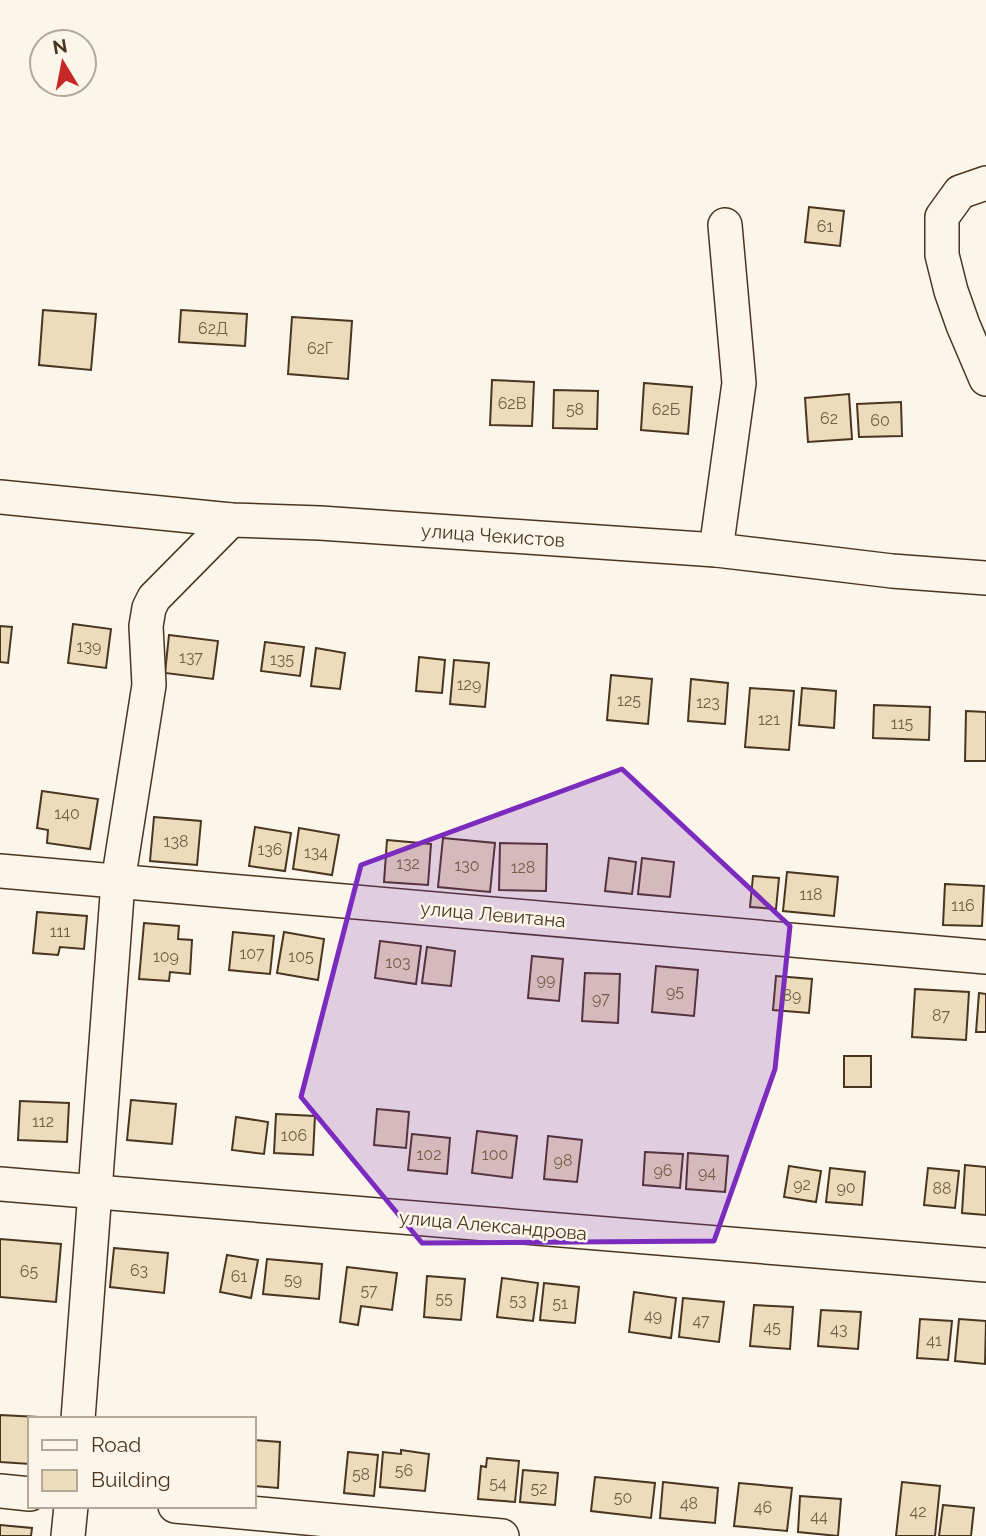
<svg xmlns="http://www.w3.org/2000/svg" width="986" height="1536" font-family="Raleway,sans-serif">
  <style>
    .building { fill: #ecdcbc; stroke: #4a3520; stroke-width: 2 }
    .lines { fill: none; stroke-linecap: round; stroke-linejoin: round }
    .minor-casing { stroke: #4a3520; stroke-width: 36 }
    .minor { stroke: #fbf6e9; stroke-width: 33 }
    .marked { fill: #7b2cbf; fill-opacity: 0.2; stroke: #7b2cbf; stroke-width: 5; stroke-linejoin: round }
    .labels { text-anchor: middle; stroke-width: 5; stroke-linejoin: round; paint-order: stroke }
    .number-label { font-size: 16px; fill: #725f47 }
    .street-label { font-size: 19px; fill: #4a3520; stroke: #fbf6e9 }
  </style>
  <rect width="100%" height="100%" fill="#fbf6e9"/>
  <g class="building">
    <path d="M809 207 844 211 840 246 805 242Z"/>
    <path d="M43 310 96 314 91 370 39 365Z"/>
    <path d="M181 310 247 314 245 346 179 342Z"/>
    <path d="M292 317 352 321 348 379 288 374Z"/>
    <path d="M492 380 534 382 532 426 490 425Z"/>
    <path d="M644 383 692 387 688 434 641 430Z"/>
    <path d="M554 390 598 391 597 429 553 428Z"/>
    <path d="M849 394 852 439 808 442 805 398Z"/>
    <path d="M901 402 902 436 859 437 857 404Z"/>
    <path d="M73 624 111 629 106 668 68 663Z"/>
    <path d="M0 626 12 627 8 663 0 662Z"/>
    <path d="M169 635 218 641 213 679 165 673Z"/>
    <path d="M265 642 304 647 300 676 261 671Z"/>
    <path d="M316 648 345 653 340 689 311 686Z"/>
    <path d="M419 657 445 660 442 693 416 691Z"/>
    <path d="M454 660 489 663 485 707 450 704Z"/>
    <path d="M611 675 652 679 648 724 607 720Z"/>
    <path d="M691 679 728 683 725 724 688 721Z"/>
    <path d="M750 688 794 691 789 750 745 747Z"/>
    <path d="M802 688 836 691 834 728 799 725Z"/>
    <path d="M874 705 930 707 929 740 873 738Z"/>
    <path d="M966 711 986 712V761H965Z"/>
    <path d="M42 791 98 799 90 849 47 843 48 830 37 828Z"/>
    <path d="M154 817 201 821 197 865 150 861Z"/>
    <path d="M255 827 291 833 285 871 249 866Z"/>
    <path d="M299 828 339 835 332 875 293 869Z"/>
    <path d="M443 838 495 843 490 892 438 887Z"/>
    <path d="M387 840 431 844 428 885 384 882Z"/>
    <path d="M500 843 547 844 546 891 499 890Z"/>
    <path d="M609 858 636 862 632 894 605 891Z"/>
    <path d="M642 858 674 862 670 897 638 894Z"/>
    <path d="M787 872 838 877 834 916 783 911Z"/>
    <path d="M753 876 779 878 776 909 750 907Z"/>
    <path d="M945 884 984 886 982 926 943 925Z"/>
    <path d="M37 912 87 916 84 949 60 947 58 955 33 953Z"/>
    <path d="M144 923 179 926 178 939 192 940 190 974 170 972 169 981 139 979Z"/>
    <path d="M233 932 274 936 270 974 229 970Z"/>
    <path d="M284 932 324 939 318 980 277 973Z"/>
    <path d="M380 941 421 946 416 984 375 978Z"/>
    <path d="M427 947 455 951 451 986 422 983Z"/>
    <path d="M532 956 563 959 559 1001 528 998Z"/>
    <path d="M656 966 698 970 694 1016 652 1012Z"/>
    <path d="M585 973 620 974 618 1023 582 1021Z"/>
    <path d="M776 976 812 979 809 1013 773 1010Z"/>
    <path d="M915 989 969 992 966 1040 912 1037Z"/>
    <path d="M979 993 986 994V1032H976Z"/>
    <rect x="844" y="1056" width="27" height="31"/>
    <path d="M131 1100 176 1104 172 1144 127 1140Z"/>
    <path d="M20 1101 69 1103 67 1142 18 1140Z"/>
    <path d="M377 1109 409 1112 406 1148 374 1145Z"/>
    <path d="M276 1114 315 1116 313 1155 274 1153Z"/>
    <path d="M236 1117 268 1122 264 1154 232 1150Z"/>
    <path d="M477 1131 517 1136 512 1178 472 1173Z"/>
    <path d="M412 1134 450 1138 447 1174 408 1170Z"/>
    <path d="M548 1136 582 1140 577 1182 544 1179Z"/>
    <path d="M645 1152 683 1154 680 1188 643 1185Z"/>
    <path d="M688 1153 728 1156 725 1192 686 1189Z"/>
    <path d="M965 1165 986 1167V1215L962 1213Z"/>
    <path d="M789 1166 821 1171 816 1202 784 1197Z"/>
    <path d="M830 1168 865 1172 862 1205 826 1202Z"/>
    <path d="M928 1168 959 1171 955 1208 924 1205Z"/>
    <path d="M0 1239 61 1244 56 1302 0 1297Z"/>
    <path d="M114 1248 168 1253 164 1293 110 1287Z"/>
    <path d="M227 1255 258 1260 251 1298 220 1292Z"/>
    <path d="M267 1259 322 1264 319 1299 263 1294Z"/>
    <path d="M347 1267 397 1273 392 1310 361 1306 358 1325 340 1322Z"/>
    <path d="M427 1276 465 1279 461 1320 424 1317Z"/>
    <path d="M502 1278 538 1283 533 1321 497 1317Z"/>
    <path d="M544 1283 579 1287 575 1323 540 1320Z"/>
    <path d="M634 1292 676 1298 671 1338 629 1332Z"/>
    <path d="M683 1298 724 1302 719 1342 679 1337Z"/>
    <path d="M754 1305 793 1307 790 1349 750 1346Z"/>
    <path d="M821 1310 861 1312 858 1349 818 1346Z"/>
    <path d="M920 1319 952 1321 948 1360 917 1358Z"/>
    <path d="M959 1319 986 1321 985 1364 955 1361Z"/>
    <path d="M0 1415 38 1417V1419H30V1464L0 1462Z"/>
    <path d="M254 1440 280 1442 278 1488 254 1486Z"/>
    <path d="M401 1450 429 1454 425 1491 380 1487 383 1452 401 1454Z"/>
    <path d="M348 1452 378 1455 374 1496 344 1493Z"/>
    <path d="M487 1458 519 1461 515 1502 478 1499 481 1466 486 1467Z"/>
    <path d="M523 1470 558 1473 555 1505 520 1502Z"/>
    <path d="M595 1477 655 1483 651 1518 591 1511Z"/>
    <path d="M663 1482 718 1488 715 1523 660 1518Z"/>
    <path d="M902 1482 940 1486 935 1536H896Z"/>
    <path d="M739 1483 792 1488 787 1531 734 1526Z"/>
    <path d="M800 1496 841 1499 838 1536 798 1532Z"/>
    <path d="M943 1505 974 1508 971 1536H939Z"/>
    <path d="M0 1525 32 1528 31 1536H0Z"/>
  </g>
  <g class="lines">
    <defs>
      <g id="minor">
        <path d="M986 183 960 192 942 217V255L951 291 963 325 986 379"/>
        <path d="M0 497 231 520 320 523 716 550 892 571 986 578"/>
        <path d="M716 550 739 383 725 225"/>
        <path d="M0 871 986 957"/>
        <path d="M0 1184 986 1265"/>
        <path d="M78 1419 118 882 149 685 146 626 149 608 154 598 231 520"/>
        <path d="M0 1491 30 1494"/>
        <path d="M175 1506 502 1536"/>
        <path d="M68 1536 71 1506"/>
      </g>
    </defs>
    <use href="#minor" class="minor-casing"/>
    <use href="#minor" class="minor"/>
  </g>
  <path class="marked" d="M622 769 790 926 775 1069 714 1241 422 1243 301 1097 361 865Z"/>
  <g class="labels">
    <g class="number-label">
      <text x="825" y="232">61</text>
      <text x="213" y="334">62Д</text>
      <text x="320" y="354">62Г</text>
      <text x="512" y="409">62В</text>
      <text x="575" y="415">58</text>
      <text x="666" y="415">62Б</text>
      <text x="829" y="424">62</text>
      <text x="880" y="426">60</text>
      <text x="89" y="652">139</text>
      <text x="191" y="663">137</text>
      <text x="282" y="665">135</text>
      <text x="469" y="690">129</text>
      <text x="629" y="706">125</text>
      <text x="708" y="708">123</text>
      <text x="769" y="725">121</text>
      <text x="902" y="729">115</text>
      <text x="67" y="819">140</text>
      <text x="176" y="847">138</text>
      <text x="270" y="855">136</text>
      <text x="316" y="858">134</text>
      <text x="408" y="869">132</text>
      <text x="467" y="871">130</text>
      <text x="523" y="873">128</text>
      <text x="811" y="900">118</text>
      <text x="963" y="911">116</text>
      <text x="60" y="937">111</text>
      <text x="252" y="959">107</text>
      <text x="166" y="962">109</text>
      <text x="301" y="962">105</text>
      <text x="398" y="968">103</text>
      <text x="546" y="985">99</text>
      <text x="675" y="997">95</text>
      <text x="792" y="1001">89</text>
      <text x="601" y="1004">97</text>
      <text x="941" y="1021">87</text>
      <text x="43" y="1127">112</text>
      <text x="294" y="1141">106</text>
      <text x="429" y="1160">102</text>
      <text x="495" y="1160">100</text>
      <text x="563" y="1166">98</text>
      <text x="663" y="1176">96</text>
      <text x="707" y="1178">94</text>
      <text x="802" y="1190">92</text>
      <text x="846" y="1193">90</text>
      <text x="942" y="1194">88</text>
      <text x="139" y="1276">63</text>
      <text x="29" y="1277">65</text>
      <text x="239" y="1282">61</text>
      <text x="293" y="1285">59</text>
      <text x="369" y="1296">57</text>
      <text x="444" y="1304">55</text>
      <text x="518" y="1306">53</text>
      <text x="560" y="1309">51</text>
      <text x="653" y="1321">49</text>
      <text x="701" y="1326">47</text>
      <text x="772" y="1333">45</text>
      <text x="839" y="1335">43</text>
      <text x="934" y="1346">41</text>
      <text x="404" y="1476">56</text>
      <text x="361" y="1480">58</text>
      <text x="498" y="1489">54</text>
      <text x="539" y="1494">52</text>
      <text x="623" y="1503">50</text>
      <text x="689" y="1509">48</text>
      <text x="763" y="1513">46</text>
      <text x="918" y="1517">42</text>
      <text x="819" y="1522">44</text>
    </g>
    <g class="street-label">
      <text transform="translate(493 535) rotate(4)" y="7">улица Чекистов</text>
      <text transform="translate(493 914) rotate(5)" y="7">улица Левитана</text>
      <text transform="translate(493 1225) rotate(5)" y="7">улица Александрова</text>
    </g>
  </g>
  <rect x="28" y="1417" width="228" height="91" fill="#fbf6e9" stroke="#b4a999" stroke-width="2"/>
  <rect x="42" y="1440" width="35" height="10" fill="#fbf6e9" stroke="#b4a999" stroke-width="2"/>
  <text x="91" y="1452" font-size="21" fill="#4a3520">Road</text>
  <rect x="42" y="1470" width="35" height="21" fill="#ecdcbc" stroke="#b4a999" stroke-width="2"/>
  <text x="91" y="1487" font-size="21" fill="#4a3520">Building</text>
  <g transform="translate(63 63) rotate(350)"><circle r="33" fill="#fbf6e9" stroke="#b4a999" stroke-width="2"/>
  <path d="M0-5L12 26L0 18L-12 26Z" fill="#c62828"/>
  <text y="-10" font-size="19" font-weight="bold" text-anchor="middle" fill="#4a3520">N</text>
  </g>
</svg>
